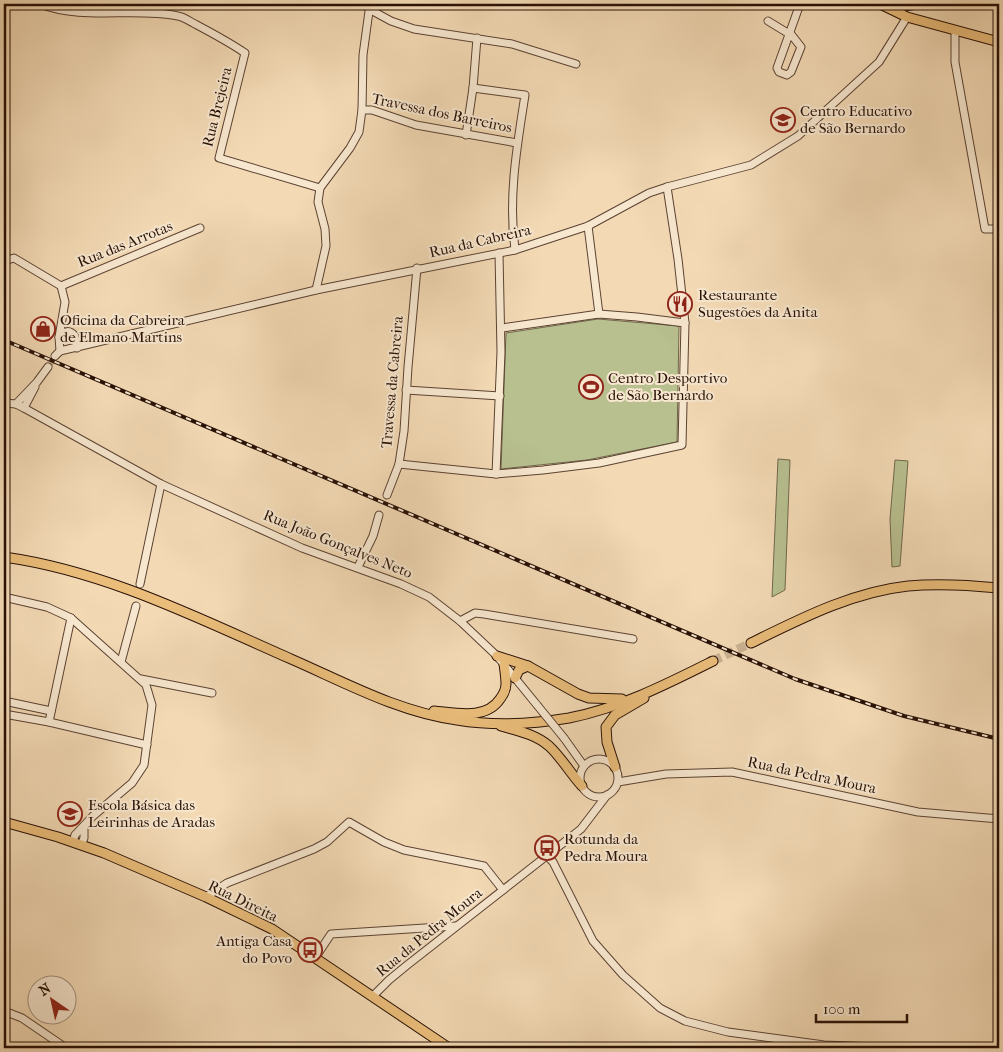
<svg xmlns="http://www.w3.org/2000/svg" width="1003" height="1052" font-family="'IM FELL French Canon',serif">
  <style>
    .grass { fill: #b8c090; stroke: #70684b }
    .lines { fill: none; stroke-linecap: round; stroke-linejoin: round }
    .minor-tunnel { stroke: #cab292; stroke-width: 7; stroke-dasharray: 7 3.5; stroke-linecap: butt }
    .major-tunnel { stroke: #cab292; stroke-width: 9; stroke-dasharray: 9 4.5; stroke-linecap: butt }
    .minor-casing { stroke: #5b4232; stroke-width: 9 }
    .major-casing { stroke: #281006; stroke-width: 11 }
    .minor { stroke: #f7e7cf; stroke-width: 7 }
    .major { stroke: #eabd7a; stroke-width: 9 }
    .rail-casing { stroke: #281006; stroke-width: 4 }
    .rail { stroke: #f7e7cf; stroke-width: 2; stroke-dasharray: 5.5; stroke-linecap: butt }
    .minor-bridge-casing { stroke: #5b4232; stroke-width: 9; stroke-linecap: butt }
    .minor-bridge { stroke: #f7e7cf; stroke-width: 7 }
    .labels { text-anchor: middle; stroke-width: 4; stroke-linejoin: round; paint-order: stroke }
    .street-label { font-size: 15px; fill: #281006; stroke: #f7e7cf }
    .poi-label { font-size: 15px; fill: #281006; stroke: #f7e7cf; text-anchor: start }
  </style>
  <rect width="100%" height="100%" fill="#f3dab5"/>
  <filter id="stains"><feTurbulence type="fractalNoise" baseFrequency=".004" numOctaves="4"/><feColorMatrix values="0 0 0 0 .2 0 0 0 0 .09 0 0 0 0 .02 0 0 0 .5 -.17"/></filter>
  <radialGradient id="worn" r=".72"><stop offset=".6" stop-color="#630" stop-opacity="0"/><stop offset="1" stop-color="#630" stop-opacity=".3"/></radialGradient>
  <g class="grass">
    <path d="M598 319 679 326 677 442 587 460 501 469 506 333Z"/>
    <path d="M778 459 790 460 785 590 772 597Z"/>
    <path d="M895 460 908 461 900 566 892 567 890 519Z"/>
  </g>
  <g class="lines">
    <path class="minor-tunnel" d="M48 367 55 356"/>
    <path class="major-tunnel" d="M713 661 751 643"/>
    <defs>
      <g id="minor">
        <path d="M40 4C84 21 132 7 178 16 184 17 189 21 195 24 212 33 229 42 245 53L219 158 320 188"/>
        <path d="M369 9 391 21 414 29 512 44 576 64"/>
        <path d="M768 21 786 32 790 33 801 47 791 72 787 75 779 72 777 68 800 4"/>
        <path d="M955 30V62L985 229H999"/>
        <path d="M473 88 525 95C517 146 508 197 515 250"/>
        <path d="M362 110H372L416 125 517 143"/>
        <path d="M466 135 473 88 477 38"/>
        <path d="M588 226 599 314"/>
        <path d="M4 261 14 258 61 286 65 302 59 337"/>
        <path d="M61 286 200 228"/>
        <path d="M316 290 326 246 325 229 318 202 320 188 350 148 359 132 362 110 363 55 370 4"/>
        <path d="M502 328 599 314 637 317 685 323"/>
        <path d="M60 351 59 337C64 330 70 330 75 336L77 348"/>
        <path d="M55 356 60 351 316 290 515 250 588 226 649 193 667 187 751 165 798 136 879 62 907 17"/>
        <path d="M406 390 500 396"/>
        <path d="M4 403 16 404 24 408 161 484 302 548 401 584 429 597 460 621 497 656 537 705"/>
        <path d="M16 404 37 382 48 367"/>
        <path d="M24 408 35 387"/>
        <path d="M399 464 496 474 543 470 599 463 682 445 685 323 678 259 667 187"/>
        <path d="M496 474 501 352 499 253"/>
        <path d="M387 495 399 464 404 431 408 367 417 268"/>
        <path d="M358 567 373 536 379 515"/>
        <path d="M140 584 161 484"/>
        <path d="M4 597 47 607 71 618 146 685 152 705 144 765 132 783 93 816 75 835 73 842"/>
        <path d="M460 621 475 613 484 614 633 639"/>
        <path d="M121 662 136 606"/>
        <path d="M141 679 212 693"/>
        <path d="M4 701 51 711"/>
        <path d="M4 714 49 722 147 745"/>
        <path d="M49 722 71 618"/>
        <path d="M564 738 584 766"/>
        <circle cx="599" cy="778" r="19"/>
        <path d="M618 782 666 774 732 772 918 812 999 819"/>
        <path d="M81 845 84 838V826"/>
        <path d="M547 856 553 862 593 941 623 975 660 1008 685 1021 728 1032 824 1045 900 1048"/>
        <path d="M206 897 227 883 314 849 327 842 349 822 384 842 404 850 484 866 503 890"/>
        <path d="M315 958 331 934 456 926"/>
        <path d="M373 996 389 980 406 966 581 829 607 795"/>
        <path d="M4 1011 22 1018 66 1048"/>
      </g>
      <g id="major">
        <path d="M880 4 907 17 999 42"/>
        <path d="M890 8 917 4"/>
        <path d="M4 557C105 571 198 618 291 659 344 682 398 712 457 720 493 726 533 724 569 718 620 708 667 684 713 661"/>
        <path d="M751 643C800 619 852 592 908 586 939 583 969 585 999 588"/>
        <path d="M497 656 528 666 578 694 589 698 622 699"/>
        <path d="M515 678 519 670 528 666"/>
        <path d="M434 711C457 713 486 720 500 699 503 695 506 689 506 684 506 678 505 671 504 664"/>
        <path d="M501 726C518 731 535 734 549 746 561 757 571 774 582 786"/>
        <path d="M615 767 607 742 606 727 615 715 644 698"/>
        <path d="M4 822 58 837 104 853 206 897 272 929 449 1048"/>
      </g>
    </defs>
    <use href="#minor" class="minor-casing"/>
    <use href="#major" class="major-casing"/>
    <use href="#minor" class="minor"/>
    <use href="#major" class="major"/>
    <defs>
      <path id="rail" d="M4 340 795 679 904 716 999 739"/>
    </defs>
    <use href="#rail" class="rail-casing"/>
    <use href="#rail" class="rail"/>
    <defs>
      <path id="minor-bridge" d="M537 705 564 738"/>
    </defs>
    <use href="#minor-bridge" class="minor-bridge-casing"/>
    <use href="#minor-bridge" class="minor-bridge"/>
  </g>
  <defs>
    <symbol id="school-ring" viewBox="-11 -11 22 22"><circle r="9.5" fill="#f7e7cf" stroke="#8f2418" stroke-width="1.5"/><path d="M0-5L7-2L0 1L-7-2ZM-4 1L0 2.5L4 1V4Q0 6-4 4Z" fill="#8f2418"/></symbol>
    <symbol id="restaurant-ring" viewBox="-11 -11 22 22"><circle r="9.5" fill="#f7e7cf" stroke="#8f2418" stroke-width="1.5"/><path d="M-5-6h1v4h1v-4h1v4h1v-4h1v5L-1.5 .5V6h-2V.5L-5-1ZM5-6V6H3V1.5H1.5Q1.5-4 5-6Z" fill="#8f2418"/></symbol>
    <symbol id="shop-ring" viewBox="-11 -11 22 22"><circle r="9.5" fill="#f7e7cf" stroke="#8f2418" stroke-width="1.5"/><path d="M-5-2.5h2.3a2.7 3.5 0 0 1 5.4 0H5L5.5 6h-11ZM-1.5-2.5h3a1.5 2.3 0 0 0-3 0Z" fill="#8f2418"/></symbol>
    <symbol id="stadium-ring" viewBox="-11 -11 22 22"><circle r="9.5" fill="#f7e7cf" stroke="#8f2418" stroke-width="1.5"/><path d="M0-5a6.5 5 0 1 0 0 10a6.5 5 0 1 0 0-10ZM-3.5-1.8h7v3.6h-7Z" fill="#8f2418"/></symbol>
    <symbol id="bus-ring" viewBox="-11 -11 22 22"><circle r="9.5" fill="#f7e7cf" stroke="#8f2418" stroke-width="1.5"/><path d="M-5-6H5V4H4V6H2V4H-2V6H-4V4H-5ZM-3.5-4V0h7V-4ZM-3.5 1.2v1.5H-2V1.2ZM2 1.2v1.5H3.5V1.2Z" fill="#8f2418"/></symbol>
  </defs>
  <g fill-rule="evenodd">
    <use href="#school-ring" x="769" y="106" width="28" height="28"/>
    <use href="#restaurant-ring" x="666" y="290" width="28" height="28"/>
    <use href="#shop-ring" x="29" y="315" width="28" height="28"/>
    <use href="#stadium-ring" x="577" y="373" width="28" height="28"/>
    <use href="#school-ring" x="56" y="800" width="28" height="28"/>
    <use href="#bus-ring" x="533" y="834" width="28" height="28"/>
    <use href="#bus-ring" x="296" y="936" width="28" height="28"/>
  </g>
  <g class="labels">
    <g class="street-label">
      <text transform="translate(217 107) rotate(-76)" y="5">Rua Brejeira</text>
      <text transform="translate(442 113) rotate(12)" y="5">Travessa dos Barreiros</text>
      <text transform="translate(480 241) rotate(-13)" y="5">Rua da Cabreira</text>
      <text transform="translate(125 244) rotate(-22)" y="5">Rua das Arrotas</text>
      <text transform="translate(392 382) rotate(-85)" y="5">Travessa da Cabreira</text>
      <text transform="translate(338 544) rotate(22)" y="5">Rua João Gonçalves Neto</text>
      <text transform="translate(812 775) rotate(12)" y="5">Rua da Pedra Moura</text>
      <text transform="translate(243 901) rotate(26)" y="5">Rua Direita</text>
      <text transform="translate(429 932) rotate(-39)" y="5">Rua da Pedra Moura</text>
    </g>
    <g class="poi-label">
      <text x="800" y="116">Centro Educativo<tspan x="800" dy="17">de São Bernardo</tspan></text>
      <text x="698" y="300">Restaurante<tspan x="698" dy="17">Sugestões da Anita</tspan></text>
      <text x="60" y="325">Oficina da Cabreira<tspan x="60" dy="17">de Elmano Martins</tspan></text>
      <text x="608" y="383">Centro Desportivo<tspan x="608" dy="17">de São Bernardo</tspan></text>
      <text x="88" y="810">Escola Básica das<tspan x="88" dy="17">Leirinhas de Aradas</tspan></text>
      <text x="564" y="844">Rotunda da<tspan x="564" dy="17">Pedra Moura</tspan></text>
      <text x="292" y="946" text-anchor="end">Antiga Casa<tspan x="292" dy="17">do Povo</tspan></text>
    </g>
  </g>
  <rect width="1003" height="1052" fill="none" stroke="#f3dab5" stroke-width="20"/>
  <rect x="5" y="5" width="993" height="1042" fill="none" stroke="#281006" stroke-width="2.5"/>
  <rect x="10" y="10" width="983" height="1032" fill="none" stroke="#281006"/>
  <g transform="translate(52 1000) rotate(326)"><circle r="24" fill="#f7e7cf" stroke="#a4917f"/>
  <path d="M0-4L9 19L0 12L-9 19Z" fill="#8f2418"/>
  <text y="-8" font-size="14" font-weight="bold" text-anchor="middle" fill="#281006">N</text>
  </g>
  <path d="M816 1014v8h91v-8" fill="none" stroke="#281006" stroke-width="2.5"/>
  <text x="823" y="1014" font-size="15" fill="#281006" stroke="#f7e7cf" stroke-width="4" paint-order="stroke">100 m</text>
  <rect width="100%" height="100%" filter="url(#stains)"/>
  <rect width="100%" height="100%" fill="url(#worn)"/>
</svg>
